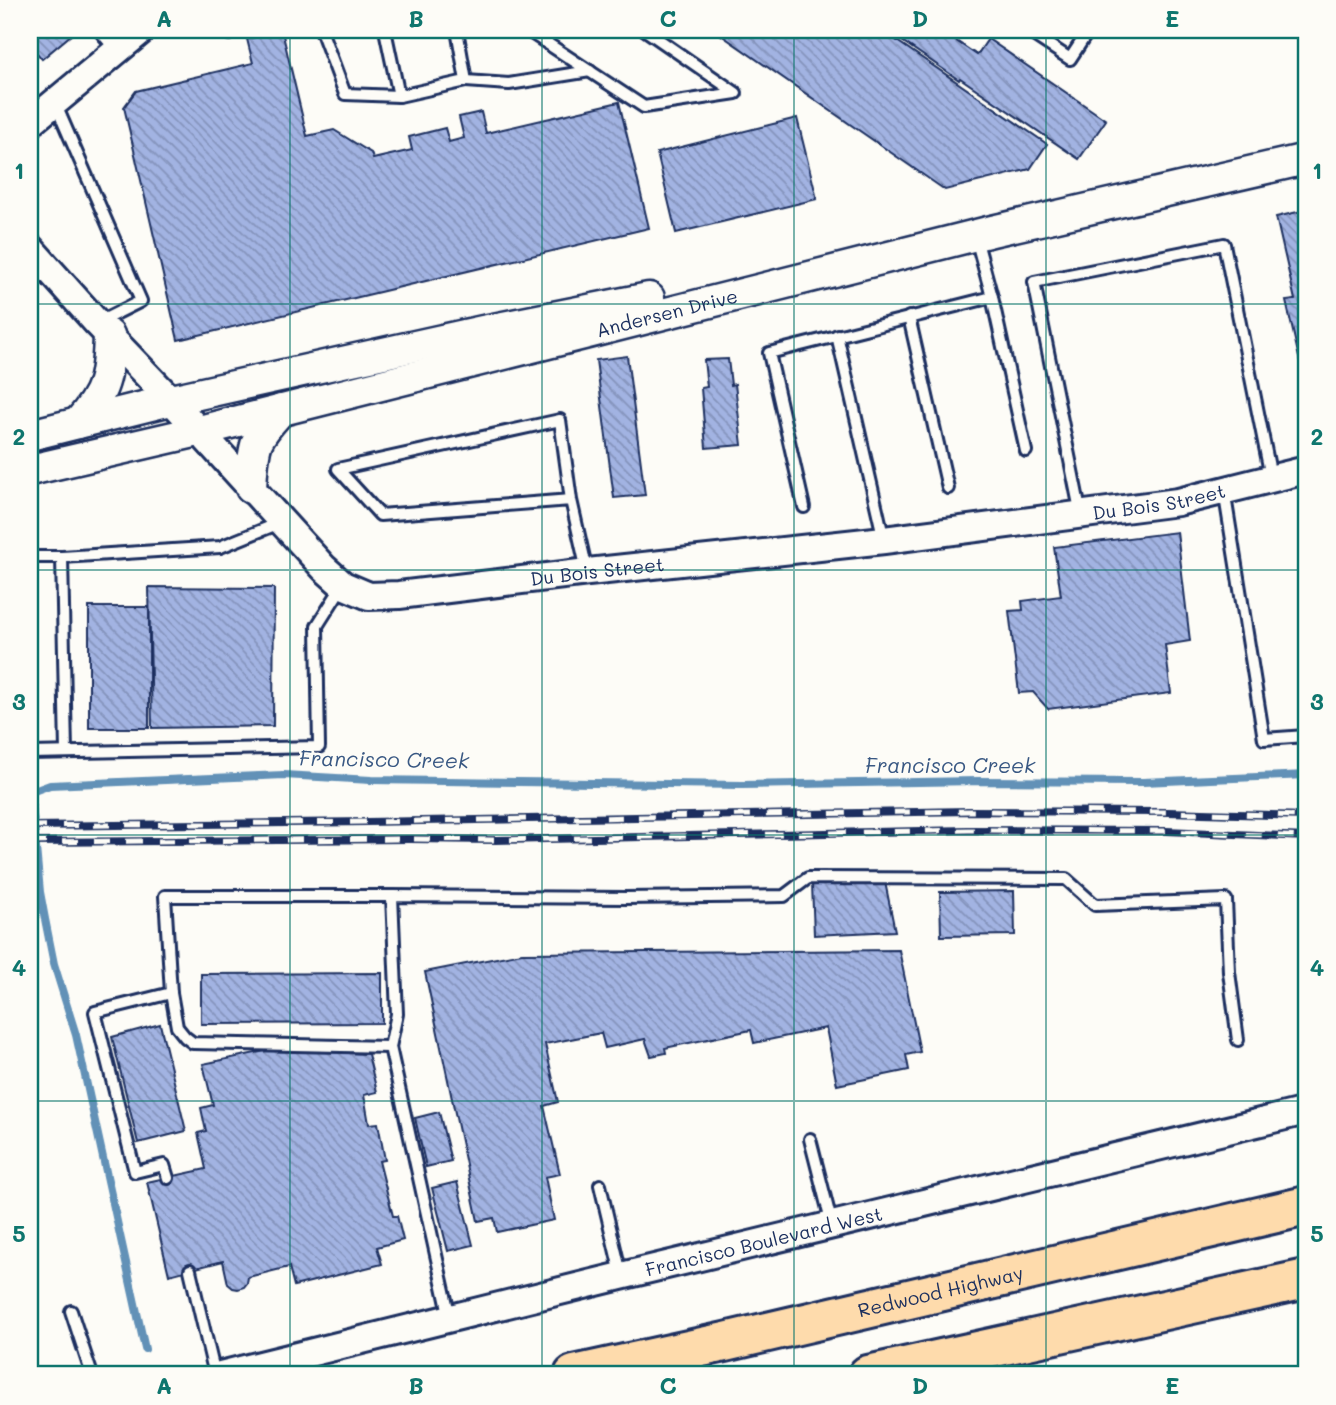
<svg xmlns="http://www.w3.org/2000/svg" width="1336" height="1405" font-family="Mali,sans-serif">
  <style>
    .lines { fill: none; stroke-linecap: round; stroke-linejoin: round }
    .stream { stroke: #6291b7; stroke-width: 8 }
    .building { fill: url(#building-back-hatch); stroke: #1b2f5e; stroke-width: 2 }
    .service-casing { stroke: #1b2f5e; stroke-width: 16 }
    .tertiary-casing { stroke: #1b2f5e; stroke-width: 32 }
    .secondary-casing { stroke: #1b2f5e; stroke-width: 35 }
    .motorway-casing { stroke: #1b2f5e; stroke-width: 44 }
    .service { stroke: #fdfcf7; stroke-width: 10 }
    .tertiary { stroke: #fdfcf7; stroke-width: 26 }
    .secondary { stroke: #fdfcf7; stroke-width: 30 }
    .motorway { stroke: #fedbac; stroke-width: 38 }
    .rail-casing { stroke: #1b2f5e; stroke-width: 8 }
    .rail { stroke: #fdfcf7; stroke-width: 5; stroke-dasharray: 16; stroke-linecap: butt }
    .grid { fill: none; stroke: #0f766e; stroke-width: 2; stroke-opacity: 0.55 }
    .labels { text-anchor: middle; stroke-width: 5; stroke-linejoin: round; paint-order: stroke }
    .street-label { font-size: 19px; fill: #1b2f5e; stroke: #fdfcf7 }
    .water-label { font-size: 21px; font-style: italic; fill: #395883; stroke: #fdfcf7 }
    .neatline { fill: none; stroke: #0f766e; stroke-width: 2.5 }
    .grid-label { font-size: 23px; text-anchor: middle; font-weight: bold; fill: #0f766e }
  </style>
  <defs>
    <pattern id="building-back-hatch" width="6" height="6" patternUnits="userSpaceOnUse" patternTransform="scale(1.75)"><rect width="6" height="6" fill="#a2b3e2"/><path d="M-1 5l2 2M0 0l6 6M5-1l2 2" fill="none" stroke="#8392ba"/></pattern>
  </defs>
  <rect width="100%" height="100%" fill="#fdfcf7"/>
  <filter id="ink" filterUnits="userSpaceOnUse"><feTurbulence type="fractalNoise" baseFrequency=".0143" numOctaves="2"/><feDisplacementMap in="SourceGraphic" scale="14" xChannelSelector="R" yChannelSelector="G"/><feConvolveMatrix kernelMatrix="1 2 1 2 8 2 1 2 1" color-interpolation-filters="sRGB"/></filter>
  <g filter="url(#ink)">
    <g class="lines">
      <path class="stream" d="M145 1349 76 1035 54 964 45 919 40 892 31 792 50 785 284 775 371 780 742 785 978 781 1143 782 1306 775"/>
    </g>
    <g class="building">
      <path d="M30 30H69L72 34 42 59 30 45Z"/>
      <path d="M714 30H881L1047 144 1030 169 945 190Z"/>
      <path d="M886 30H940L977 55 988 39 1106 120 1079 159 960 78 959 80Z"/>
      <path d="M282 31 307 136 334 130 371 153 373 159 412 150 409 137 445 128 449 142 464 138 459 117 481 112 486 133 619 102 649 228 178 340 124 107 136 91 253 63 247 39Z"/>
      <path d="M797 118 817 199 676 233 657 153Z"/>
      <path d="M1306 210V361L1300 362 1286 301 1295 300 1276 217Z"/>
      <path d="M627 356 645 495 614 498 596 360Z"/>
      <path d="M728 359 731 385 735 384 742 445 706 448 701 388 707 387 704 360Z"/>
      <path d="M1177 532 1190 641 1165 645 1171 693 1048 709 1033 692 1019 693 1009 611 1023 610 1022 601 1061 596 1054 547Z"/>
      <path d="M149 587 274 588 273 726 152 728Z"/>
      <rect x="89" y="607" width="60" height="121"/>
      <path d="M885 882 895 931 814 935 812 884Z"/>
      <path d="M1014 891 1015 935 941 936 940 892Z"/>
      <path d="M899 950 920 1052 906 1055 909 1070 837 1085 826 1028 754 1043 751 1030 665 1048 666 1053 651 1056 645 1039 605 1048 601 1033 545 1044 558 1102 544 1106 560 1174 545 1177 554 1220 497 1232 494 1218 478 1221 425 972 522 953Z"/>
      <path d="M382 973V1023L201 1024V974Z"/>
      <path d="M160 1024 186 1131 138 1143 112 1037Z"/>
      <path d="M275 1049 368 1054 377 1092 364 1095 369 1124 378 1123 385 1160 379 1161 393 1216H397L403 1240 377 1247 382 1264 294 1286 289 1267 248 1277 247 1283 244 1287 238 1289 233 1288 228 1284 223 1261 169 1275 147 1182 206 1169 198 1133 206 1131 201 1108 213 1105 203 1064Z"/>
      <path d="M439 1112 451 1161 426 1167 415 1118Z"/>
      <path d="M457 1182 473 1245 448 1251 432 1188Z"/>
    </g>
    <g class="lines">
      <defs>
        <g id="service">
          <path d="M99 30 117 51"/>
          <path d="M228 30 229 34"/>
          <path d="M321 30 345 94 399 96 385 30"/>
          <path d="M527 30 644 107 736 93 645 30"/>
          <path d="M1026 30 1070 59 1089 30"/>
          <path d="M466 81 509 84 590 71"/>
          <path d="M399 96 466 81 457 30"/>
          <path d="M55 103 141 301 97 323"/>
          <path d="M976 238 992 297 1026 451"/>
          <path d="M909 317 948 488"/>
          <path d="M837 335 884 540"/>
          <path d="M1224 490 1264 739 1306 736"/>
          <path d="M571 500 380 515 338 469 560 420 571 500 587 571"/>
          <path d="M804 507 769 353 992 297"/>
          <path d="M1081 515 1034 282 1224 244 1271 477"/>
          <path d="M30 557H62L220 547 282 522"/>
          <path d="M62 557 66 752"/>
          <path d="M30 753 319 747 317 626 343 585"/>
          <path d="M390 1047 193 1043 185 1037 177 1027 171 993 165 896H392"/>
          <path d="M810 1139 832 1225"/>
          <path d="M168 1178 164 1165 135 1172 95 1012 171 993"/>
          <path d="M600 1185 621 1274"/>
          <path d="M190 1270 215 1375"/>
          <path d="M71 1311 92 1375"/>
          <path d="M450 1318 390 1047 397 1014 392 896 626 898 784 896 808 878 1066 879 1095 905 1226 900 1229 972 1238 1040"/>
        </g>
        <g id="tertiary">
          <path d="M30 123 142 30"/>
          <path id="s1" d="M30 248 97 323 171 400 324 568 343 585 369 596 399 595 588 572 884 540 1178 502 1306 470"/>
          <path id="s2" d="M220 1375 621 1276 1306 1111"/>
        </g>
        <g id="secondary">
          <path d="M78 423C106 392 108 376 109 335"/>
          <path d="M30 435 171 400 483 331 649 298"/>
          <path id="s3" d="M30 470 199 431 992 231 1306 159"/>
          <path d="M251 488C252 473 252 456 257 442 262 430 272 420 281 410"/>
        </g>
        <g id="motorway">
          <path id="s4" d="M574 1375 725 1342 1306 1206"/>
          <path d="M868 1375 1306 1279"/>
        </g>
      </defs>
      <use href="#service" class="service-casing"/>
      <use href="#tertiary" class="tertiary-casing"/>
      <use href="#secondary" class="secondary-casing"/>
      <use href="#motorway" class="motorway-casing"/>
      <use href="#service" class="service"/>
      <use href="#tertiary" class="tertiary"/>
      <use href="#secondary" class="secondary"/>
      <use href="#motorway" class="motorway"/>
      <defs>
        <g id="rail">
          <path d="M30 826 367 822 969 811 1168 812 1306 816"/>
          <path d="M30 842 410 839 495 840 968 830 1166 831 1306 837"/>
        </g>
      </defs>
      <use href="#rail" class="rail-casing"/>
      <use href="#rail" class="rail"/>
    </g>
  </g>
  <path class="grid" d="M290 30V1375M542 30V1375M794 30V1375M1046 30V1375M30 304H1306M30 570H1306M30 835H1306M30 1101H1306"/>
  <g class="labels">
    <g class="street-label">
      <text dy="7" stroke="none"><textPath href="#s3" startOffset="656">Andersen Drive</textPath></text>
      <text dy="7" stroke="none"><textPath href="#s1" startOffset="1284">Du Bois Street</textPath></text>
      <text dy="7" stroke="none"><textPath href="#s1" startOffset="718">Du Bois Street</textPath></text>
      <text dy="7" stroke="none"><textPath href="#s2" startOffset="560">Francisco Boulevard West</textPath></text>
      <text dy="7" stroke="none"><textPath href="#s4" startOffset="376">Redwood Highway</textPath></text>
    </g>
    <g class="water-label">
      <text transform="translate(384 760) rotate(1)" y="7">Francisco Creek</text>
      <text x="950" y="773">Francisco Creek</text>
    </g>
  </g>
  <rect width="1336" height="1405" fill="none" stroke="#fdfcf7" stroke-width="77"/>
  <rect x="38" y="38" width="1260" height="1328" class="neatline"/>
  <g class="grid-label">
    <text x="164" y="27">A</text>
    <text x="416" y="27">B</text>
    <text x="668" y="27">C</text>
    <text x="920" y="27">D</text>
    <text x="1172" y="27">E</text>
    <text x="19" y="179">1</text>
    <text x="1317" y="179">1</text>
    <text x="19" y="445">2</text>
    <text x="1317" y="445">2</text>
    <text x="19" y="710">3</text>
    <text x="1317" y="710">3</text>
    <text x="19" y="976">4</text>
    <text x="1317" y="976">4</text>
    <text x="19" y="1242">5</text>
    <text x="1317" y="1242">5</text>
    <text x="164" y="1394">A</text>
    <text x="416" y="1394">B</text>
    <text x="668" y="1394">C</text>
    <text x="920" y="1394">D</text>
    <text x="1172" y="1394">E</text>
  </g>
</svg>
